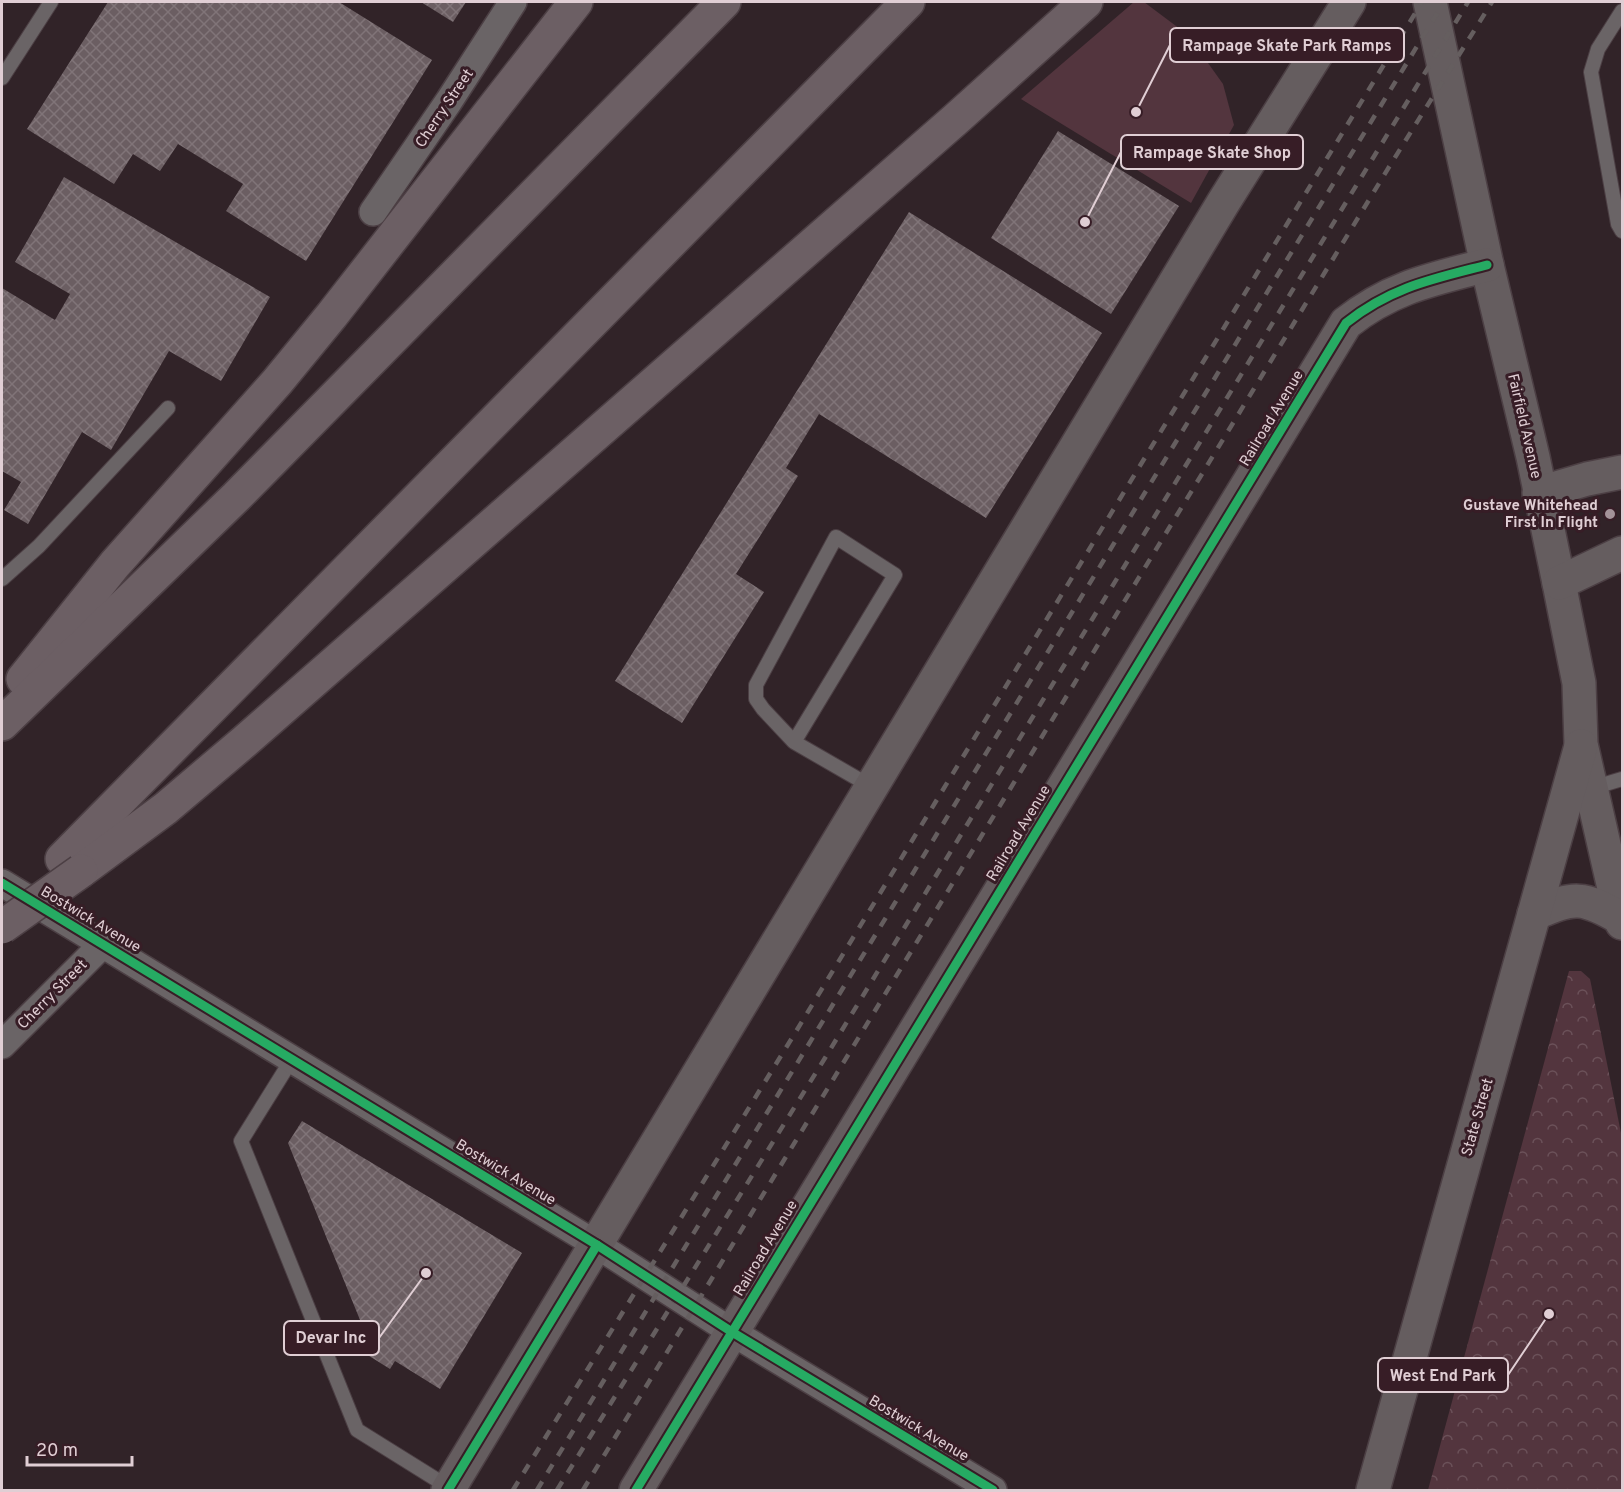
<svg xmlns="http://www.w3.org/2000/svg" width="1624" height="1492" font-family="Overpass,sans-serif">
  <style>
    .park { fill: url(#park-crowns) }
    .pitch { fill: #53353e }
    .building { fill: url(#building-cross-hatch) }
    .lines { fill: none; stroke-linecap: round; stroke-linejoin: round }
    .lane-casing { stroke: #4c3f44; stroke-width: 16 }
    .street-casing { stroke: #4c3f44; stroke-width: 30 }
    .secondary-casing { stroke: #4c3f44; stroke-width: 36 }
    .highway-casing { stroke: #4c3f44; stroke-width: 36 }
    .lane { stroke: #6a6466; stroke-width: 14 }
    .street { stroke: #6a6466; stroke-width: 27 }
    .secondary { stroke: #655d5f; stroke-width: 33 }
    .highway { stroke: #6c5f64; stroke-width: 33 }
    .rail { stroke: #655e5f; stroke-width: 4.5; stroke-dasharray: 10 10; stroke-linecap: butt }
    .highway-bridge-casing { stroke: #4c3f44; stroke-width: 36; stroke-linecap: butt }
    .highway-bridge { stroke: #6c5f64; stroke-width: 33 }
    .cycleway-casing { stroke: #371d26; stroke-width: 13 }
    .cycleway { stroke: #26ab63; stroke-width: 9 }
    .poi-dot { fill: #a39298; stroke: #371d26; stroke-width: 2 }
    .labels { text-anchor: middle; stroke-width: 6; stroke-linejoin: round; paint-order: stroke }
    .street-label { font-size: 15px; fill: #e0ced4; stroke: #371d26 }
    .poi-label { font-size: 15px; font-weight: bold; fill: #e0ced4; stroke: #371d26; text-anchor: end }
    .leader { fill: none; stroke: #e0ced4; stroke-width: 2 }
    .callout-dot { fill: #e0ced4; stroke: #371d26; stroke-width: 2 }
    .callout { fill: #371d26; stroke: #e0ced4; stroke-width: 2 }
    .callout-label { font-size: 16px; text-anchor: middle; font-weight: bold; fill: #e0ced4 }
  </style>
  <defs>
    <pattern id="park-crowns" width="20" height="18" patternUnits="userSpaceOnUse" patternTransform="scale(1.5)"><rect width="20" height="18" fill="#53353e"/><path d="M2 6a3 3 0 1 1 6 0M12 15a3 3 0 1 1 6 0" fill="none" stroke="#6b5159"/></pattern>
    <pattern id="building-cross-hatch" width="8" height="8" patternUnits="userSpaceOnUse" patternTransform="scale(1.5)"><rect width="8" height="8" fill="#6b5e62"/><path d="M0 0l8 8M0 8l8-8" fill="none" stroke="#807478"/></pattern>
  </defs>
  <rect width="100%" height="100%" fill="#312328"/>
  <path class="park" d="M1569 971H1581L1590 979 1622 1138V1490H1428Z"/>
  <path class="pitch" d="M1134 2H1144L1188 35 1223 84 1234 125 1191 203 1021 99Z"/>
  <g class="building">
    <path d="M108 2H339L432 60 306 261 226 211 243 184 178 144 160 171 133 154 114 184 27 129Z"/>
    <path d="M421 2H466L453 22Z"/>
    <path d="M1058 131 1179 206 1111 314 991 238Z"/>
    <path d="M64 177 270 297 221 381 169 351 111 450 82 432 28 524 4 510 21 482 2 471V288L55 320 70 294 15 262Z"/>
    <path d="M909 212 1102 333 986 518 819 414 786 468 798 476 736 574 764 592 682 723 615 681Z"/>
    <path d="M302 1121 522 1253 440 1389 395 1361 390 1369 366 1354 371 1347 288 1143Z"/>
  </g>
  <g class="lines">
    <defs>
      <g id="lane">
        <path d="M1622 11 1598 49 1591 72 1618 224 1622 231"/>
        <path d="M2 78 51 2"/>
        <path d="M2 579 39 546 168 408"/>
        <path d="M794 742 763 709 756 699V685L836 537 895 575 794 742 872 787"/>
        <path d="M1592 788 1622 779"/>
        <path d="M292 1059 241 1141 357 1430 450 1488"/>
      </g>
      <g id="street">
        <path d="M373 212 449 101 513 2"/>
        <path d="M2 883 597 1245 732 1332 993 1490"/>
        <path d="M2 1045 103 944"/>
      </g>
      <g id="secondary">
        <path d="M1430 2 1487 265 1533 457 1559 583 1579 683 1581 744 1622 923"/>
        <path d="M1539 493 1587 479 1622 472"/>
        <path d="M1559 583 1622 553"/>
        <path d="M1534 914C1574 896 1583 896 1622 919"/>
        <path d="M448 1490 1223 203 1349 2"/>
        <path d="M636 1490 1346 323C1391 287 1433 279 1487 265"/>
        <path d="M1373 1490 1581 746"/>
      </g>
      <g id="highway">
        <path d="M23 679 115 564 277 382 332 315 576 2"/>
        <path d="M2 724 236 497 724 2"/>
        <path d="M62 859 908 2"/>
        <path d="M81 871 166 808 245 741 956 119 1086 2"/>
      </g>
    </defs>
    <use href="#lane" class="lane-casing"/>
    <use href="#street" class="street-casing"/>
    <use href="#secondary" class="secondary-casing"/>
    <use href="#highway" class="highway-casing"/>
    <use href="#lane" class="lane"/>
    <use href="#street" class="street"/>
    <use href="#secondary" class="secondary"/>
    <use href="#highway" class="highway"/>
    <g class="rail">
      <path d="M513 1490 792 1038 1422 2"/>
      <path d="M537 1490 1444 2"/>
      <path d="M557 1490 825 1058 1468 2"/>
      <path d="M583 1490 1389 167 1492 2"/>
    </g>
    <defs>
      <path id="highway-bridge" d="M2 927 81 871"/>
    </defs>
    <use href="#highway-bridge" class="highway-bridge-casing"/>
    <use href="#highway-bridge" class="highway-bridge"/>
    <defs>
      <g id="cycleway">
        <path d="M2 883 597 1245 732 1332 993 1490"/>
        <path d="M448 1490 597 1245"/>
        <path d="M636 1490 1346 323C1391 287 1433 279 1487 265"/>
      </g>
    </defs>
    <use href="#cycleway" class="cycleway-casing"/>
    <use href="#cycleway" class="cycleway"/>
  </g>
  <circle class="poi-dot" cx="1610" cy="514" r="6"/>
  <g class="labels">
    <g class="street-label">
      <text transform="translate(444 108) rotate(-56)" y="5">Cherry Street</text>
      <text transform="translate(1271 418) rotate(-59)" y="5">Railroad Avenue</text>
      <text transform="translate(1525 426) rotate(77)" y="5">Fairfield Avenue</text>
      <text transform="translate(1018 833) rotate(-59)" y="5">Railroad Avenue</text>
      <text transform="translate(91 919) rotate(31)" y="5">Bostwick Avenue</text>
      <text transform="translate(52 994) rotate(-45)" y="5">Cherry Street</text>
      <text transform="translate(1477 1117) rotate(-74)" y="5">State Street</text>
      <text transform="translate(506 1172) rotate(31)" y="5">Bostwick Avenue</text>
      <text transform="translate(765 1248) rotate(-59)" y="5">Railroad Avenue</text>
      <text transform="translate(919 1428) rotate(31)" y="5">Bostwick Avenue</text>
    </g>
    <g class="poi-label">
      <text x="1598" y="510">Gustave Whitehead<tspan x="1598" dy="17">First In Flight</tspan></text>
    </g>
  </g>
  <path class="leader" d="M1136 112L1170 45M1085 222L1121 152M426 1273L379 1338M1549 1314L1508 1375"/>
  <g class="callout-dot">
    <circle cx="1136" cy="112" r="6"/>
    <circle cx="1085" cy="222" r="6"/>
    <circle cx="426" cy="1273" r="6"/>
    <circle cx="1549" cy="1314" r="6"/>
  </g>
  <g class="callout">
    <rect x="1170" y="28" width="234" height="34" rx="6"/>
    <rect x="1121" y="135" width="182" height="34" rx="6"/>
    <rect x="284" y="1321" width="95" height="34" rx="6"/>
    <rect x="1378" y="1358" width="130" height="34" rx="6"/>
  </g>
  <g class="callout-label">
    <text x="1287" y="51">Rampage Skate Park Ramps</text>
    <text x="1212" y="158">Rampage Skate Shop</text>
    <text x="331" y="1343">Devar Inc</text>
    <text x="1443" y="1381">West End Park</text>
  </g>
  <rect width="1624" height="1492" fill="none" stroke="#e0ced4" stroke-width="6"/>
  <path d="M27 1456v9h105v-9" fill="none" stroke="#e0ced4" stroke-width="3"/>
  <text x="36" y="1456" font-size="18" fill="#e0ced4" stroke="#371d26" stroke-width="4.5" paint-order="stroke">20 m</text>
</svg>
